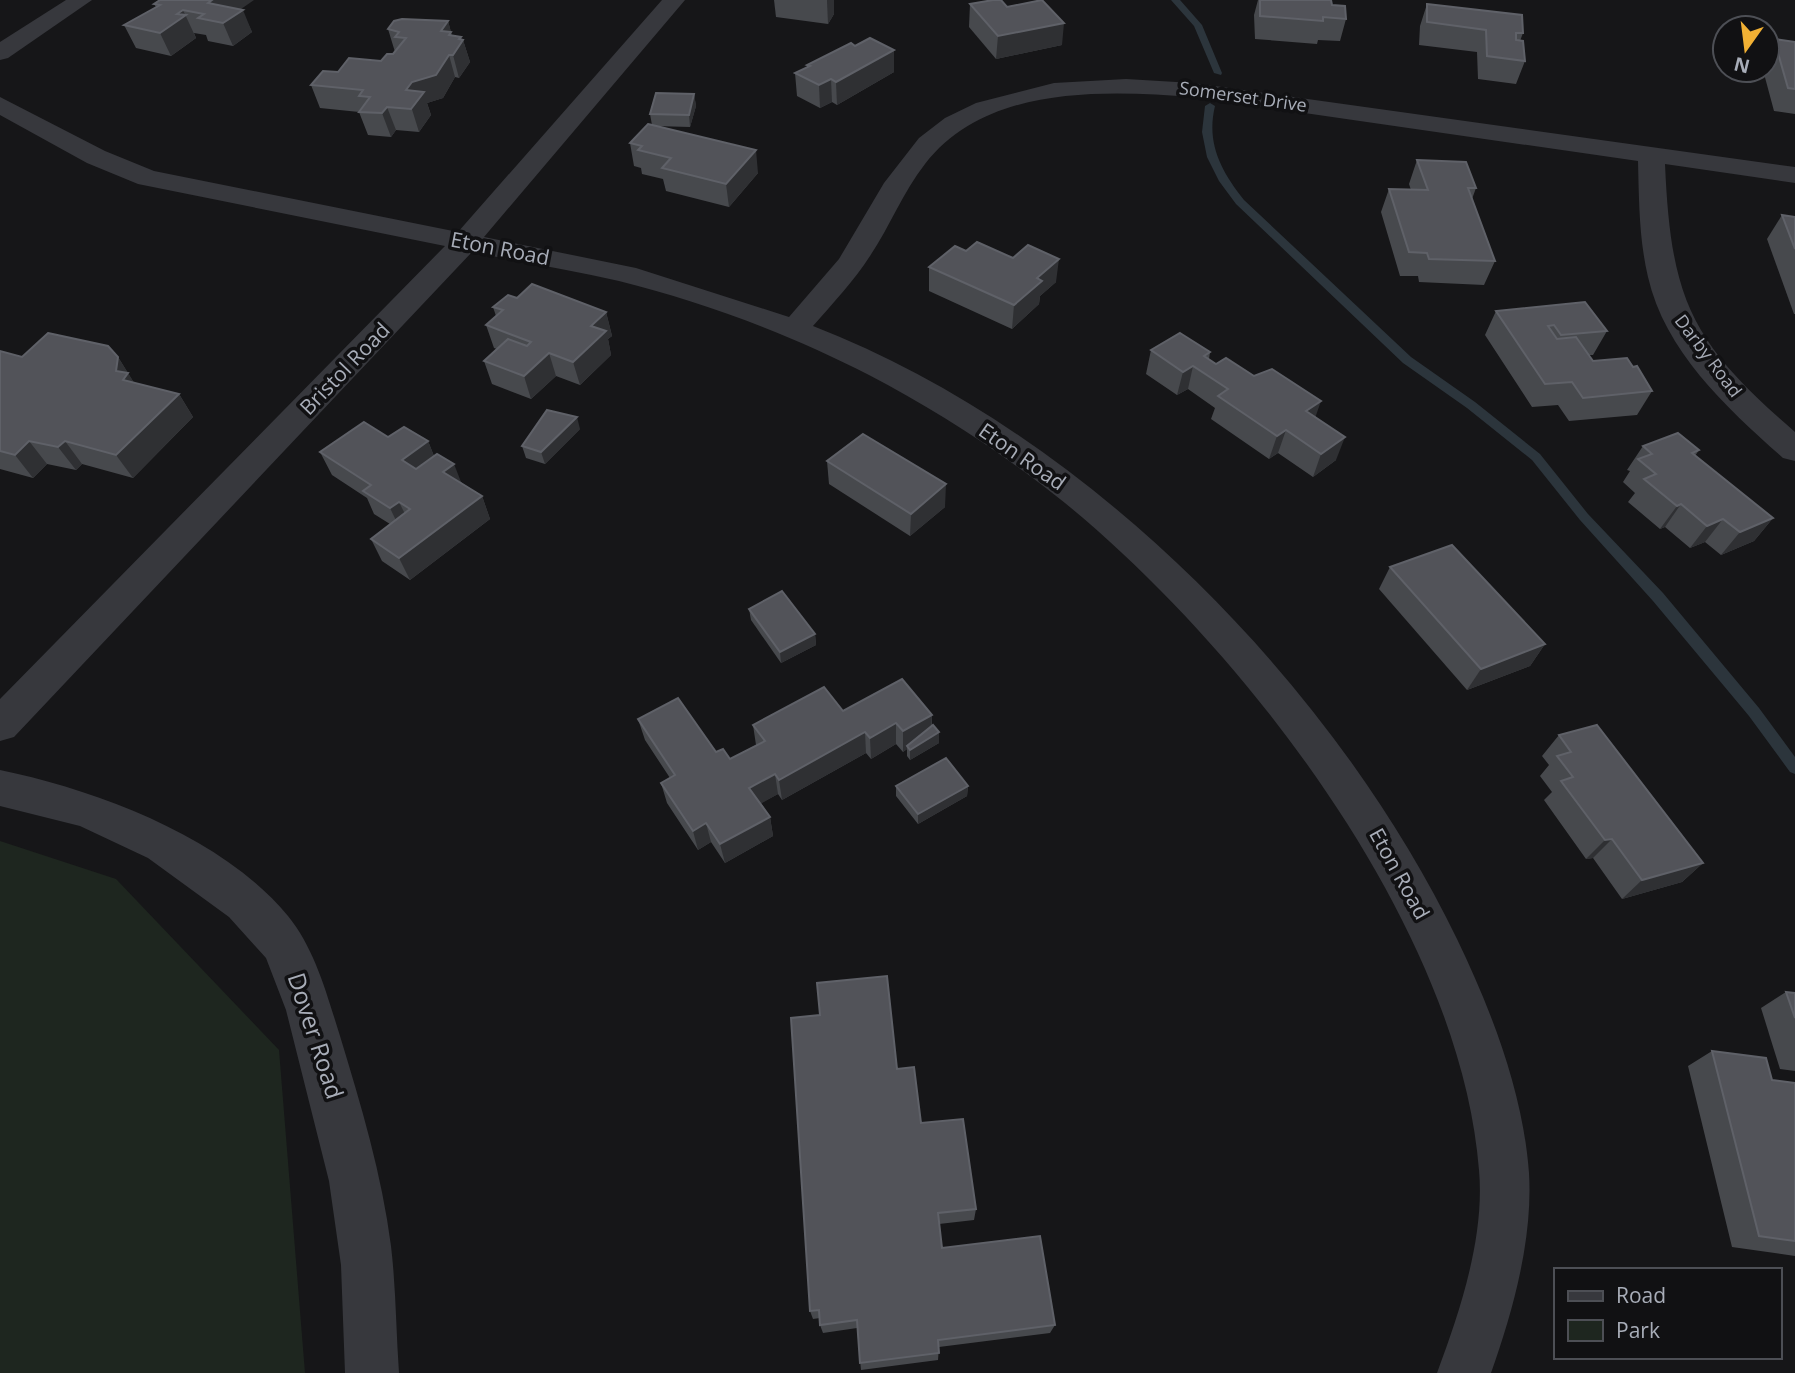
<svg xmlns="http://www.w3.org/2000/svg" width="1795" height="1373" font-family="'Open Sans',sans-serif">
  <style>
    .green { fill: #1e261f }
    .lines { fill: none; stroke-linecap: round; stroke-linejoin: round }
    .stream { fill: #2c353c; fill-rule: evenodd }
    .minor { fill: #37383d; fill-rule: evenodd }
    .wall { fill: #47494d }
    .shaded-wall { fill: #2f3033 }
    .building { fill: #525359; stroke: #5f6168; stroke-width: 2 }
    .labels { text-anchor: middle; stroke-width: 7; stroke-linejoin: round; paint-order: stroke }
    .far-street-label { font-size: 18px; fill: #a8adb8; stroke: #111113 }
    .street-label { font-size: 21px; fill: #a8adb8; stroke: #111113 }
    .near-street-label { font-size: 24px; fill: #a8adb8; stroke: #111113 }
  </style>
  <rect width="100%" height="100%" fill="#161618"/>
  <path class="green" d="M0 841 116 879 279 1050 305 1373H0Z"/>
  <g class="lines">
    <g class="stream">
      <path d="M1171 0H1180L1202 25 1222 73 1221 75 1214 73 1194 26Z"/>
      <path d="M1210 103 1215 106C1206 143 1221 171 1244 200L1411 357 1475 402 1540 454 1588 514 1663 593 1759 708 1795 757V774L1790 772 1749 716 1653 601 1580 520 1532 460 1467 408 1403 363 1236 204 1219 181 1207 157 1202 132 1205 106Z"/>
    </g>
    <g class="minor">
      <path d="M66 0H92L8 58 0 60V42Z"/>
      <path d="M662 0H685L484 237 636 268 789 317 839 259 884 183 919 138 945 118 976 103 1054 83 1126 79 1193 83 1795 167V183L1665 164C1671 301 1691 342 1795 432V461L1783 458C1728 409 1665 352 1648 277 1639 239 1639 200 1638 161L1193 97C1104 90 986 85 925 164 903 192 890 226 870 256 854 281 833 303 813 326 1084 431 1332 681 1457 939 1492 1012 1523 1092 1529 1173 1533 1239 1513 1311 1491 1373H1437C1460 1311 1485 1237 1479 1170 1460 929 1247 652 1065 503 1004 454 938 411 869 375 792 335 704 302 619 281 570 270 521 262 472 252L14 737 0 741V699L445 246 138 184 87 163 0 115V97L105 151 154 171 458 232Z"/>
      <path d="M0 770C97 790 223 837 288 916 315 949 327 995 340 1036 361 1105 382 1175 391 1246 396 1288 396 1331 399 1373H345L341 1265 329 1181 286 1010 266 958 229 917 148 858 80 826 0 806Z"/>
    </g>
  </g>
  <g class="wall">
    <path d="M774 0H834V14L828 24 776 17Z"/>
    <path d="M1258 0H1331L1332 5 1346 19 1340 41 1318 40 1317 44 1255 39 1254 15Z"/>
    <path d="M154 4 241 9 252 32 233 46 208 41 206 35 194 33 196 38 171 56 136 48 124 25 156 7Z"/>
    <path d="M970 4 1007 7 1062 45 996 59 969 27Z"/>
    <path d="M1427 4 1523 33 1520 41 1525 61 1516 84 1478 79 1477 52 1419 45 1420 26Z"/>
    <path d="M448 21 452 36 463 40 470 62 459 78 455 77 443 98 427 103 431 115 419 132 396 130 391 137 368 135 359 112 320 108 311 85 338 72 381 61 393 54 395 52 388 29Z"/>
    <path d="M1774 39 1795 42V114L1774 111 1763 70H1767V51Z"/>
    <path d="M807 65 894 72 837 105 832 102 820 108 797 96 795 73 807 68Z"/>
    <path d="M694 94 696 106 690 127 654 126 758 173 729 207 666 191 663 179 642 174 641 168 634 166 630 143 652 125 650 114Z"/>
    <path d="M1417 160 1476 188 1472 199 1495 261 1484 285 1419 282 1418 276H1400L1381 212 1389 189 1411 190 1409 184Z"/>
    <path d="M1782 215 1795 217V314H1794L1767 239Z"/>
    <path d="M966 251 1056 282 1040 296 1039 304 1012 329 929 291V267Z"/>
    <path d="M517 298 606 312 612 336 608 339 611 355 580 385 556 376 531 399 492 384 484 361 497 349 494 348 486 325 496 316 493 307Z"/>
    <path d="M1496 311 1607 331 1593 355H1589L1593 361 1652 391 1637 415 1569 421 1558 405 1532 407 1485 335Z"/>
    <path d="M1151 350 1210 352 1209 359 1216 364 1316 417 1336 460 1313 477 1278 453 1269 459 1211 419 1215 408 1188 389 1177 395 1146 374Z"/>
    <path d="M0 351 22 357H118L134 383 179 394 193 417 133 478 82 464 76 470 47 464 33 478 0 469Z"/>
    <path d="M580 429 545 464 526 458 522 446Z"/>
    <path d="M388 437 428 441 434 456 462 483 482 496 490 519 410 580 382 561 371 539 390 524 374 514 367 498 332 475 320 452Z"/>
    <path d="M1643 446 1699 450 1695 456 1773 518 1754 541 1721 555 1705 542 1690 548 1665 527 1660 529 1628 502 1635 493 1623 482 1630 471 1627 470Z"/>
    <path d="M827 461 945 507 910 536 829 484Z"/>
    <path d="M1390 567 1545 644 1530 666 1467 690 1379 589Z"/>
    <path d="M749 609 815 634 816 645 781 663 751 620Z"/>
    <path d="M843 711 932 715V726L939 743 910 760 907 756V749L903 752 896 744 871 759 866 753 782 800 778 794 761 803 770 817 773 836 725 863 711 842 698 850 667 803 661 783 670 778 645 740 638 719 730 759 756 745 753 725Z"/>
    <path d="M1559 735 1703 863 1682 882 1622 899 1593 858 1586 859 1544 800 1552 792 1540 776 1549 765 1542 756Z"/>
    <path d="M896 786H968L967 796 918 824 896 796Z"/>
    <path d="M1786 992 1795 993V1071L1780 1069 1761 1008Z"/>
    <path d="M1712 1051 1772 1080 1795 1083V1256L1732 1247 1688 1066Z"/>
    <path d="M897 1069 921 1123 976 1209 974 1220 939 1224 942 1248 1055 1325 1050 1333 939 1347 938 1360 861 1370 857 1328 823 1333 820 1325V1318L813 1319 810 1311Z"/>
  </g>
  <g class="shaded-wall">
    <path d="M212 0H254L221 23 208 3Z"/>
    <path d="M827 0H834V14L828 24 827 1Z"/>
    <path d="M183 10 196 38 171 56 160 33 177 14Z"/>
    <path d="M243 10 252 32 233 46 223 23Z"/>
    <path d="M448 21 456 50 459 39 461 37 463 41V40L470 62 459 78 453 55 441 31Z"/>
    <path d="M1064 23 1062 45 996 59 998 36Z"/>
    <path d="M894 50V72L837 105 836 82Z"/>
    <path d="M449 55 455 77 443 98 427 103 431 115 419 132 406 90 412 82Z"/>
    <path d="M831 79 832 102 820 108 819 85Z"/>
    <path d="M694 94 696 106 690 127 689 115Z"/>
    <path d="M387 107 396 130 391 137 382 113Z"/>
    <path d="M756 150 758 173 729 207 726 184Z"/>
    <path d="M1059 259 1056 282 1040 296 1039 304 1012 329 1014 305 1037 278Z"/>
    <path d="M606 312 612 336 608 339 611 355 580 385 573 362 591 326Z"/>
    <path d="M549 353 556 376 531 399 524 376Z"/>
    <path d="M118 357 143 397 138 403 116 371Z"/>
    <path d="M1193 366 1188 389 1177 395 1183 372Z"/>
    <path d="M179 394 193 417 133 478 116 455Z"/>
    <path d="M1321 401 1313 424 1306 411Z"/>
    <path d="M577 417 580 429 545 464 541 452Z"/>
    <path d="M1286 430 1278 453 1269 459 1277 436Z"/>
    <path d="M1345 437 1336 460 1313 477 1321 454Z"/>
    <path d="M29 441 47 464 33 478 15 455Z"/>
    <path d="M65 441 82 464 76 470 58 447Z"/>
    <path d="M428 441 437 464 412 483 402 460Z"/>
    <path d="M454 464 463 487 443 472Z"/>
    <path d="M946 484 945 507 910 536 911 514Z"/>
    <path d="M482 496 490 519 410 580 399 558Z"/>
    <path d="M399 502 410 524 401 531 390 508Z"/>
    <path d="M1681 504 1665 527 1660 529 1677 506Z"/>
    <path d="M1773 518 1754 541 1721 555 1740 532Z"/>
    <path d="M1723 519 1705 542 1690 548 1707 526Z"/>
    <path d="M815 634 816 645 781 663 780 652Z"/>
    <path d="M1545 644 1530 666 1467 690 1481 669Z"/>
    <path d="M932 715 931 735 907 746V749L903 752V731Z"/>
    <path d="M896 723V744L871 759 870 738Z"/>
    <path d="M865 732 866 753 782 800 779 780Z"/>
    <path d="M939 732V743L910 760V750Z"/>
    <path d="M775 774 778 794 753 808 749 788Z"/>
    <path d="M968 786 967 796 918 824V814Z"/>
    <path d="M770 817 773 836 725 863 720 844Z"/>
    <path d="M706 823 711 842 698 850 693 831Z"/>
    <path d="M1612 839 1593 858 1586 859 1605 840Z"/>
    <path d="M1703 863 1682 882 1622 899 1642 880Z"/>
  </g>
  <g class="building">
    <path d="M160 0H212L208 3 243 10 223 23 198 18 204 14 183 10 177 14 186 15 160 33 124 25 160 5 154 4Z"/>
    <path d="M993 0H1001L1007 7 1042 0 1064 23 998 36 970 4Z"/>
    <path d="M1260 0H1331L1332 5 1345 6 1346 19 1323 17V21L1260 16Z"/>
    <path d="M1427 4 1522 15 1523 33H1516V40L1523 41 1525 61 1487 56 1486 30 1427 22Z"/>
    <path d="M402 19 448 21 441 31 451 32 449 35 461 37 459 39 463 40 453 55H449L436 75 412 82 406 90 424 92 411 109 387 107 382 113 359 112 370 97 359 96 363 90 311 85 323 71 338 72 349 58 381 61 387 54H393L406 38 395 37 399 32 388 29 394 21Z"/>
    <path d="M870 38 894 50 836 82 831 79 819 85 795 73 810 66 807 65 851 43 855 46Z"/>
    <path d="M1774 39 1795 42V89L1788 88Z"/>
    <path d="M656 93 694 94 689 115 650 114Z"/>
    <path d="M648 124 756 150 726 184 662 168 671 158 638 150 642 146 630 143Z"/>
    <path d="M1417 160 1466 162 1476 188H1468L1495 261 1429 259 1427 253 1409 252 1389 189 1428 190Z"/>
    <path d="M1782 215 1795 217V249Z"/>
    <path d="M977 242 1013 258 1028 245 1059 259 1037 278 1042 281 1014 305 929 267 955 246 966 251Z"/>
    <path d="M532 284 606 312 591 326 606 331 573 362 549 353 524 376 484 361 508 339 527 346 531 342 486 325 503 310 493 307 508 295 517 298Z"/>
    <path d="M1585 302 1607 331 1561 335 1554 325 1548 326 1557 339 1576 337 1593 361 1627 358 1633 367 1637 366 1652 391 1583 398 1572 382 1545 384 1496 311Z"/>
    <path d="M48 333 108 346 118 357 116 371 128 373 123 380 179 394 116 455 65 441 58 447 29 441 15 455 0 451V351L22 357Z"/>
    <path d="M1180 333 1210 352 1204 356 1216 364 1226 358 1254 376 1272 369 1321 401 1306 411 1345 437 1321 454 1286 430 1277 436 1218 396 1228 389 1193 366 1183 372 1151 350Z"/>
    <path d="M547 410 577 417 541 452 522 446Z"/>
    <path d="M364 422 388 437 404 427 428 441 402 460 416 469 437 454 454 464 443 472 482 496 399 558 371 539 410 509 399 502 390 508 363 491 371 485 320 452Z"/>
    <path d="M1678 433 1699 450 1692 453 1773 518 1740 532 1723 519 1707 526 1681 504 1677 506 1644 479 1656 474 1638 459 1652 454 1643 446Z"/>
    <path d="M863 434 946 484 911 514 827 461Z"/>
    <path d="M1452 545 1545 644 1481 669 1390 567Z"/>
    <path d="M782 591 815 634 780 652 749 609Z"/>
    <path d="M902 679 932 715 903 731 896 723 870 738 865 732 779 780 775 774 749 788 770 817 720 844 706 823 693 831 661 783 675 775 638 719 678 698 716 752 723 749 730 759 765 741 753 725 824 687 843 711Z"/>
    <path d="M933 725 939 732 910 750 907 746Z"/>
    <path d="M1597 725 1703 863 1642 880 1612 839 1605 840 1561 781 1573 777 1557 756 1571 752 1559 735Z"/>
    <path d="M946 758 968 786 918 814 896 786Z"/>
    <path d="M887 976 897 1069 914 1067 921 1123 963 1119 976 1209 938 1213 942 1248 1040 1236 1055 1325 938 1340 939 1353 860 1363 857 1320 820 1325 819 1310 810 1311 791 1018 820 1015 817 983Z"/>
    <path d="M1786 992 1795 993V1018Z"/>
    <path d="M1712 1051 1766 1058 1772 1080 1795 1083V1241L1759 1236Z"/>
  </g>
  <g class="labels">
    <g class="far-street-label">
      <text transform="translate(1243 97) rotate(8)" y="6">Somerset Drive</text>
      <text transform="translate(1708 356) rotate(53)" y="6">Darby Road</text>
    </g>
    <g class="street-label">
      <text transform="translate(500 249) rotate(11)" y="7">Eton Road</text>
      <text transform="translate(345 369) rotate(-46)" y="7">Bristol Road</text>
      <text transform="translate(1022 457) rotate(35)" y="7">Eton Road</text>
      <text transform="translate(1399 874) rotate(61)" y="7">Eton Road</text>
    </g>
    <g class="near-street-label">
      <text transform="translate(315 1036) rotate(72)" y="8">Dover Road</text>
    </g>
  </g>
  <rect x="1554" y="1268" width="228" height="91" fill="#111113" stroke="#4d4f55" stroke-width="2"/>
  <rect x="1568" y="1291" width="35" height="10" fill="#37383d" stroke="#4d4f55" stroke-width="2"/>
  <text x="1616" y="1303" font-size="21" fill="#a8adb8">Road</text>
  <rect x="1568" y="1320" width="35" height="21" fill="#1e261f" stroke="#4d4f55" stroke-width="2"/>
  <text x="1616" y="1338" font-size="21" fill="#a8adb8">Park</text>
  <g transform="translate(1746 49) rotate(194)"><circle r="33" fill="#111113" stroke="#4d4f55" stroke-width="2"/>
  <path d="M0-5L12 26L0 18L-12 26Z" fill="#f2b134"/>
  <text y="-10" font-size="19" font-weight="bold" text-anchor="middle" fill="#a8adb8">N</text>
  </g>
</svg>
